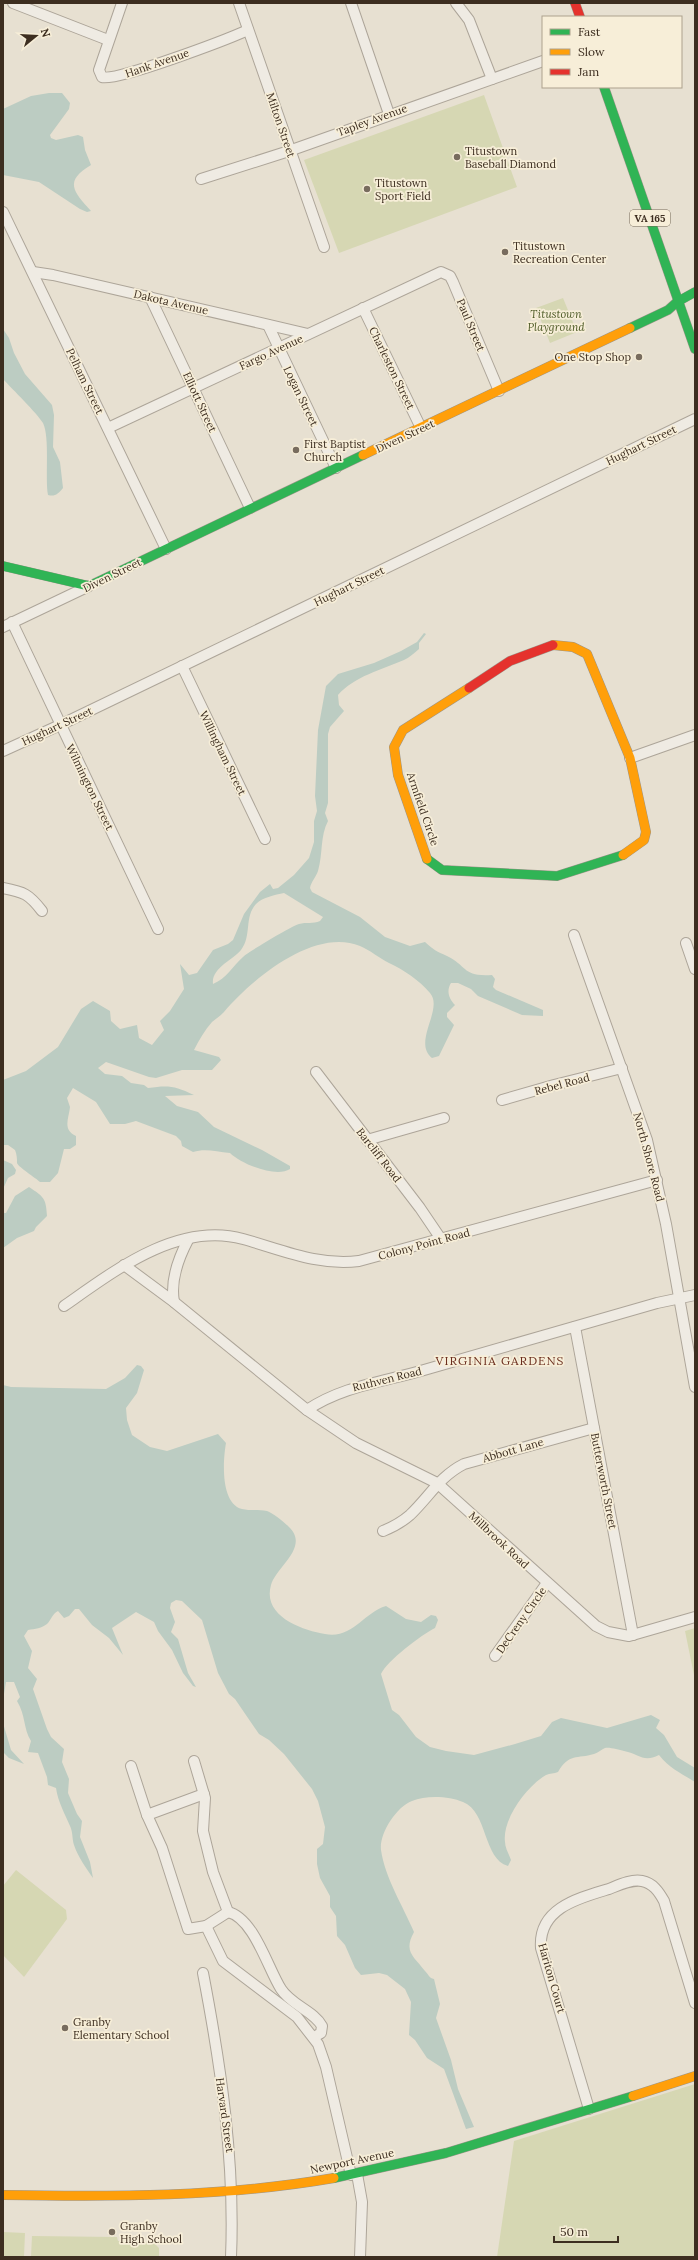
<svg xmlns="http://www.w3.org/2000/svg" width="698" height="2260" font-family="Lora,serif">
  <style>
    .green { fill: #d6d7b3 }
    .water { fill: #bcccc2; fill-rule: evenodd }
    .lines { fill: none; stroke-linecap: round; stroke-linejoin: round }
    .street-casing { stroke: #ada599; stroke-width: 12 }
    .fast-casing { stroke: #9c958a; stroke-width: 10 }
    .slow-casing { stroke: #9c958a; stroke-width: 10 }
    .jam-casing { stroke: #9c958a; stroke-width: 10 }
    .street { stroke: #efebe3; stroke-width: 10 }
    .fast { stroke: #30b455; stroke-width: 9 }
    .slow { stroke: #ff9f0a; stroke-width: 9 }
    .jam { stroke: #e5322d; stroke-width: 9 }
    .poi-dot { fill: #786c5e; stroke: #f7eed8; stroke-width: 1.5 }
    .labels { text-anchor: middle; stroke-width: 3.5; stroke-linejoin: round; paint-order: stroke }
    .shield { fill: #f7eed8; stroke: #756857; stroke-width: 1 }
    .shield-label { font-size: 10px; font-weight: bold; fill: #3d2e20 }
    .street-label { font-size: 11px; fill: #3d2e20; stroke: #f7eed8 }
    .poi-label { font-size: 11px; fill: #3d2e20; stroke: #f7eed8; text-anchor: start }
    .park-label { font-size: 11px; font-style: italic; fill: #4d5a26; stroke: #f7eed8 }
    .neighbourhood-label { font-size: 12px; letter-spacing: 1px; fill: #6b2e1e; stroke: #f7eed8 }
  </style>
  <rect width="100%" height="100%" fill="#e7e0d1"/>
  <g class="green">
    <path d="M484 95 517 187 339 253 304 160Z"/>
    <path d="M563 298 577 332 550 343 536 308Z"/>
    <path d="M695 1628V1722H694L695 1680 685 1631Z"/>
    <path d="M16 1870 66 1910 67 1919 24 1977 3 1955V1886Z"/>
    <path d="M695 2084V2257H497L514 2141Z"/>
    <path d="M3 2232 25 2233 24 2257H3Z"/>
    <path d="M32 2236 117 2237 118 2241 153 2242 159 2248V2257H31Z"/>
  </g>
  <g class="water">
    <path d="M49 93H62L70 103 69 109 50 135 51 138 56 140 78 135 83 137 85 150 91 165C64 181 73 191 91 211L87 212 80 209 39 182 3 175V109L31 96Z"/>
    <path d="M3 329 9 338 14 353 25 374 52 405 54 415 53 447 60 462 63 488C58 494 55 497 48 495 45 478 50 437 43 423 37 413 12 389 3 379Z"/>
    <path d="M424 633 426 634 419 643V649C414 653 409 658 404 660 381 670 355 676 338 695L339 705 344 711 330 727 328 734V803L325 813 328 821C320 836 323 854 318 871 316 877 311 882 310 888L312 892 360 917 385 937 410 946 425 942C435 951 436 951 447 956 468 966 462 977 492 975L495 979 493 987 496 990 543 1010V1016L522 1015 478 996 471 989 458 983H451C446 991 449 999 455 1005L447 1013V1017L454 1025 439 1056 432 1058C412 1042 444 1009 430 993 419 980 404 970 389 963 379 958 370 950 360 946 314 927 251 980 224 1012 220 1016 216 1019 212 1022 205 1030 199 1040 194 1050L219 1057 221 1060 212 1070H182L156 1078 149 1077 106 1062 98 1068 105 1074 122 1076 131 1083 144 1085 148 1088C169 1085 175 1086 194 1095L165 1096 177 1106 198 1112 214 1127 262 1150 290 1166V1169C276 1178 241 1164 230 1153 216 1152 206 1148 193 1152L182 1146 181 1141 176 1136 136 1121 125 1124H110L96 1102 73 1088 67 1098 70 1107C69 1118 62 1130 76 1136V1145L70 1149H64L58 1173 50 1182H40C36 1178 18 1167 17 1163 17 1159 17 1155 15 1150L8 1145H3V1080L26 1071 58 1047 81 1009 93 1001 110 1011 111 1021 120 1029 137 1025 139 1038 152 1045 164 1030 160 1021 170 1011 184 989 180 964 189 975 197 973 213 950 228 944 233 940 244 914 260 892 270 884 273 889 278 888 294 875 309 858 314 842V821L317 811 315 796 318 730 326 686 338 674 374 663 401 651 417 642ZM284 893 323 917 320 921C313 924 306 922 299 924 290 927 250 951 243 957 232 967 227 978 213 984 211 968 233 960 241 950 252 936 244 917 256 904 263 897 275 895 284 893Z"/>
    <path d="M3 1160 12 1164 16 1170 15 1174 8 1178 3 1189Z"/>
    <path d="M29 1187C44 1197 46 1198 47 1216L36 1227 34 1231 17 1238 3 1248V1213H6L15 1196Z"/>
    <path d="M137 1365 141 1366 144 1370 137 1393 126 1408 127 1420 132 1435 150 1447 167 1451 218 1434 226 1443C223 1460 220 1503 242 1509 250 1511 259 1509 267 1511 273 1513 284 1522 289 1527 310 1547 276 1567 271 1585 262 1616 302 1630 325 1634 353 1639 363 1613 386 1606L406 1619 421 1622 431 1615 436 1616 438 1620 435 1628C421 1635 387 1661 381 1674L392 1710 399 1715 416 1737 430 1747 446 1751 474 1755 515 1744 541 1736 552 1722 561 1718 607 1728 651 1715 660 1720 656 1728 664 1735 677 1757 695 1768V1782C681 1773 670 1769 659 1755 643 1763 640 1754 624 1751 619 1750 610 1747 605 1748 602 1749 598 1753 594 1754 577 1759 569 1753 558 1772 554 1774 550 1773 546 1775 527 1786 502 1819 505 1842 505 1848 509 1854 511 1860L508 1866C483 1859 488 1812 463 1802 449 1796 426 1795 412 1801 396 1807 379 1834 381 1850 385 1878 403 1906 414 1932 403 1952 414 1956 425 1971 429 1975 429 1978 434 1979L440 2004 436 2018 451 2060 458 2089 474 2127 466 2129 444 2069 427 2058 415 2040 409 2035 411 2002 405 1989 387 1975 379 1973 361 1975 355 1968 345 1945 337 1936 336 1916 330 1907V1896L320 1878 317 1864V1849L323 1844 325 1827 318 1801 312 1789 284 1754 269 1740 259 1734 235 1699 229 1694 218 1673 202 1620 182 1601 176 1600 171 1603 170 1608 175 1622 171 1632 178 1639 188 1673 196 1687 193 1686 183 1673 172 1650 158 1631 154 1622 136 1612 112 1628 123 1655 109 1638 92 1625 79 1609H75L69 1616 64 1618 58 1611C52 1614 51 1620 47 1624 42 1628 35 1629 28 1630L24 1636 32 1651 28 1668 37 1679 33 1689 47 1729 51 1737 64 1749 62 1762 69 1779 68 1793 77 1814 82 1821 80 1837 90 1862 93 1878C86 1868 78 1857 74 1845 72 1839 73 1832 70 1826 65 1814 58 1802 56 1788L48 1785 47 1777 38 1753 28 1752 31 1741C23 1728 26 1716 17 1701L20 1697 14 1682H6L3 1700V1385L11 1387 106 1389 125 1378Z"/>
    <path d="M3 1723 11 1750 24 1764 9 1758 3 1752Z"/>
  </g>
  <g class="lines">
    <defs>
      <g id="street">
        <path d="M13 3 108 40"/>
        <path d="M122 3 99 70 102 77C116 82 228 39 248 30"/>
        <path d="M239 3 324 247"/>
        <path d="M351 3 389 114"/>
        <path d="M456 3 469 20 492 79"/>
        <path d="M201 179 289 151 543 61"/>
        <path d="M3 212 166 549"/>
        <path d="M33 272 53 275 308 334"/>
        <path d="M150 297 250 508"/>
        <path d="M363 308 421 428"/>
        <path d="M268 325 336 468"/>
        <path d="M108 428 441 272 450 276 453 282 499 391"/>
        <path d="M12 622 158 929"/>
        <path d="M3 627 89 586"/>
        <path d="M182 666 265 839"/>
        <path d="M3 751 60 725 695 419"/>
        <path d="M630 758 695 735"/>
        <path d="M3 888C24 892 29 894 42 911"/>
        <path d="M574 935 647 1140 666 1224 695 1387"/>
        <path d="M686 943 695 969"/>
        <path d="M316 1072 420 1208 441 1239"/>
        <path d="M502 1100 554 1085 622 1068"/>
        <path d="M367 1140 444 1118"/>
        <path d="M124 1265 174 1302 307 1410C343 1386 383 1382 424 1370 502 1348 579 1325 657 1303L695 1295"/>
        <path d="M174 1302C170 1280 178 1259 188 1240"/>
        <path d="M64 1306C114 1271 178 1221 243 1239 283 1250 317 1266 359 1261L657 1180"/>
        <path d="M575 1327 633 1635"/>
        <path d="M307 1410 356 1443 437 1483 596 1626 608 1632 629 1636 695 1617"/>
        <path d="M383 1531C393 1527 402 1522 410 1515 429 1497 440 1476 464 1464L594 1428"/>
        <path d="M495 1656 547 1583"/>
        <path d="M194 1761 205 1798 203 1831 213 1872 228 1912 206 1926"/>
        <path d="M131 1766 147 1815 162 1848 188 1929 206 1926 223 1961 297 2017 318 2044 326 2067 351 2175"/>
        <path d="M147 1815 204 1794"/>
        <path d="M228 1912C254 1918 268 1969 281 1989 291 2005 314 2011 322 2026L321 2033 314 2037"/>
        <path d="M203 1973C221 2067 235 2161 231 2257"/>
        <path d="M589 2109 541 1948C538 1908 579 1898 609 1889 619 1885 631 1879 642 1881 653 1883 659 1892 664 1901L695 2003"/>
        <path d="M357 2174 362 2202 360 2257"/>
      </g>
      <g id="fast">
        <path d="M604 87 695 349"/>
        <path d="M630 328 668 310 677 302 695 292"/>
        <path d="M3 566 89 586 363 455"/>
        <path d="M427 859 442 870 557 876 623 855"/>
        <path d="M334 2178 446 2153 633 2096"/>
      </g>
      <g id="slow">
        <path d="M363 455 630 328"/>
        <path d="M553 645 573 647 587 654 630 758 646 832 644 840 623 855"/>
        <path d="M427 859 398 775 394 747 403 730 469 688"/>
        <path d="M633 2096 695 2076"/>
        <path d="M3 2195C114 2197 224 2197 334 2178"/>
      </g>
      <g id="jam">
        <path d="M575 3 580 17"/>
        <path d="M469 688 510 661 553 645"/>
      </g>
    </defs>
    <use href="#street" class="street-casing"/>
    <use href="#fast" class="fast-casing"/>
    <use href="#slow" class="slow-casing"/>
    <use href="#jam" class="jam-casing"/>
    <use href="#street" class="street"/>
    <use href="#fast" class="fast"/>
    <use href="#slow" class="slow"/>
    <use href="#jam" class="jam"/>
  </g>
  <g class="poi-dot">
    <circle cx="457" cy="157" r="4"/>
    <circle cx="367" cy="189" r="4"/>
    <circle cx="505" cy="252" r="4"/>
    <circle cx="639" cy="357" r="4"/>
    <circle cx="296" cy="450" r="4"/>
    <circle cx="65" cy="2028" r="4"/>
    <circle cx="112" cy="2232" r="4"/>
  </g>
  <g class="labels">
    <rect class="shield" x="630" y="210" width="40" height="16" rx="3"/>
    <g class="shield-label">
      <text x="650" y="222">VA 165</text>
    </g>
    <g class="street-label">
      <text transform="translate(157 63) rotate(-19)" y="4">Hank Avenue</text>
      <text transform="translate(372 120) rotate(-20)" y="4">Tapley Avenue</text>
      <text transform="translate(281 125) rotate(71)" y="4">Milton Street</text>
      <text transform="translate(171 302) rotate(13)" y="4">Dakota Avenue</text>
      <text transform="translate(471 325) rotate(67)" y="4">Paul Street</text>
      <text transform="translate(271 352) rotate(-25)" y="4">Fargo Avenue</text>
      <text transform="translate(392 368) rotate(64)" y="4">Charleston Street</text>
      <text transform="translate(85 381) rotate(64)" y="4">Pelham Street</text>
      <text transform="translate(301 396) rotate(64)" y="4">Logan Street</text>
      <text transform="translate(200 402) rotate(65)" y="4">Elliott Street</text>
      <text transform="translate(405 436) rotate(-25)" y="4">Diven Street</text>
      <text transform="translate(641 445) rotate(-26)" y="4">Hughart Street</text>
      <text transform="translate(112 575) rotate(-26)" y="4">Diven Street</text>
      <text transform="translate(349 586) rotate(-26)" y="4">Hughart Street</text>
      <text transform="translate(57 726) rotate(-25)" y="4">Hughart Street</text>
      <text transform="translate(223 753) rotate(64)" y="4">Willingham Street</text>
      <text transform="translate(90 787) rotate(64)" y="4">Wilmington Street</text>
      <text transform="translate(423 809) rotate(71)" y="4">Armfield Circle</text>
      <text transform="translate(562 1084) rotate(-15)" y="4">Rebel Road</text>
      <text transform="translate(379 1155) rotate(52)" y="4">Barcliff Road</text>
      <text transform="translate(649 1157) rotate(75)" y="4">North Shore Road</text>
      <text transform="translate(424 1244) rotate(-15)" y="4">Colony Point Road</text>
      <text transform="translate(387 1379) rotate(-14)" y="4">Ruthven Road</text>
      <text transform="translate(513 1450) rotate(-16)" y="4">Abbott Lane</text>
      <text transform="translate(604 1481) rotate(79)" y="4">Butterworth Street</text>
      <text transform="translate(499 1540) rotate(43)" y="4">Millbrook Road</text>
      <text transform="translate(521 1620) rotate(-55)" y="4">DeCreny Circle</text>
      <text transform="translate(552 1978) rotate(74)" y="4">Hariton Court</text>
      <text transform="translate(225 2115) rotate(82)" y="4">Harvard Street</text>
      <text transform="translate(352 2161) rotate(-12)" y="4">Newport Avenue</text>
    </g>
    <g class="poi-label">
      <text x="465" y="155">Titustown<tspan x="465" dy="13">Baseball Diamond</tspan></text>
      <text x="375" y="187">Titustown<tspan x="375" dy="13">Sport Field</tspan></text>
      <text x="513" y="250">Titustown<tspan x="513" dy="13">Recreation Center</tspan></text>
      <text x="631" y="361" text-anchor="end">One Stop Shop</text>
      <text x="304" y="448">First Baptist<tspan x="304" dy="13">Church</tspan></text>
      <text x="73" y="2026">Granby<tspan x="73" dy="13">Elementary School</tspan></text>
      <text x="120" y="2230">Granby<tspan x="120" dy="13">High School</tspan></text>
    </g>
    <g class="park-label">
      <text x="556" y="318">Titustown<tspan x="556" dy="13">Playground</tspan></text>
    </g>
    <g class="neighbourhood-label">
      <text x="500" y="1365">VIRGINIA GARDENS</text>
    </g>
  </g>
  <rect width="698" height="2260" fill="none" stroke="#3d2e20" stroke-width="8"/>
  <rect x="542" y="16" width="140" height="72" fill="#f7eed8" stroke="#ada18e"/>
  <rect x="550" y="29" width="20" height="6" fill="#30b455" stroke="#ada18e"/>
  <text x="578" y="36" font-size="12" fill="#3d2e20">Fast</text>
  <rect x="550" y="49" width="20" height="6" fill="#ff9f0a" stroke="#ada18e"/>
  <text x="578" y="56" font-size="12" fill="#3d2e20">Slow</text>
  <rect x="550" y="69" width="20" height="6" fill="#e5322d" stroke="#ada18e"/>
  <text x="578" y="76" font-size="12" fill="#3d2e20">Jam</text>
  <g transform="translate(36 36) rotate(72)" stroke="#f7eed8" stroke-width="3" paint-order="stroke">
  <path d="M0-3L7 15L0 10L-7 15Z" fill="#3d2e20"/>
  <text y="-6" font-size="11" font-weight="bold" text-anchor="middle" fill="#3d2e20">N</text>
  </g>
  <path d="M554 2236v6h64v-6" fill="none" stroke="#3d2e20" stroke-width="2"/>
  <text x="560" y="2236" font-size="12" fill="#3d2e20" stroke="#f7eed8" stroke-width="3" paint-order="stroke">50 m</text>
</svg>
